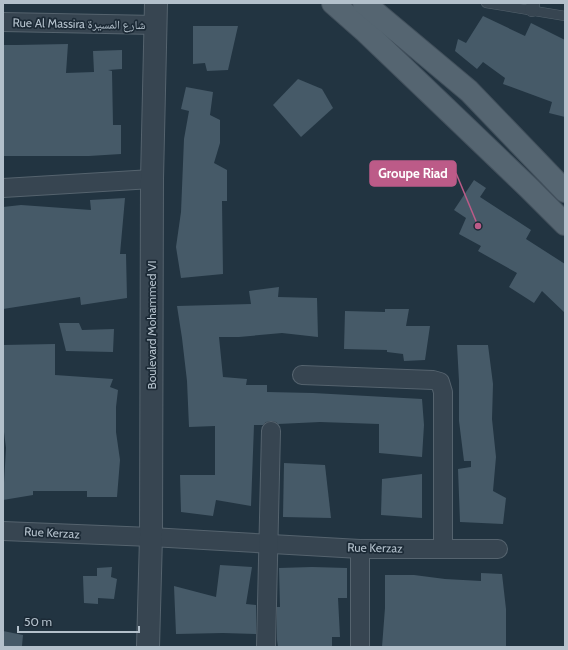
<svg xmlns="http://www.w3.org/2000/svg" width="568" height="650" font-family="Cabin,'Noto Naskh Arabic',sans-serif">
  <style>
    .building { fill: #465a68 }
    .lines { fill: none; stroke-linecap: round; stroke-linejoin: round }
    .service-casing { stroke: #55636e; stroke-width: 10 }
    .pedestrian-casing { stroke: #55636e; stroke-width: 14 }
    .minor-casing { stroke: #55636e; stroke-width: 20 }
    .tertiary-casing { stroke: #55636e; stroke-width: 24 }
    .primary-casing { stroke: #43515d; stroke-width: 24 }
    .service { stroke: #374551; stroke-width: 9 }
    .pedestrian { stroke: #374551; stroke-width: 13 }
    .minor { stroke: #374551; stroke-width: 18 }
    .tertiary { stroke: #374551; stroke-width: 22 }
    .primary { stroke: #556571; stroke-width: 22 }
    .labels { text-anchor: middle; stroke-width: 3.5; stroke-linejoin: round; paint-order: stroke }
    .street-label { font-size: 12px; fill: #b3c0cb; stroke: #1c2a36 }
    .leader { fill: none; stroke: #bc5b88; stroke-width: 1.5 }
    .callout-dot { fill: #bc5b88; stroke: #1c2a36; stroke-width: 1.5 }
    .callout { fill: #bc5b88; stroke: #bc5b88; stroke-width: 1.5 }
    .callout-label { font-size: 13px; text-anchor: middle; font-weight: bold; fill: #fff }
  </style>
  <rect width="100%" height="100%" fill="#223441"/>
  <g class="building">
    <path d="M483 16 525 36 531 23 565 40V117L549 113 552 102 503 84 505 78 483 62 477 69 455 51 458 39 466 43Z"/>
    <path d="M193 26H238L228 70 207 71 205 63 193 64Z"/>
    <path d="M68 44 66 73 94 72 93 51 122 50V69L108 70 112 71 113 125H121V154L89 156H3V45H16Z"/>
    <path d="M298 79 322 89 333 108 301 137 273 105Z"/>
    <path d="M186 87 213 92 210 115 220 120V143L214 163 227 170V201H222L223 274 181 278 176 247 181 212 184 139 189 111 181 109Z"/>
    <path d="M474 180 486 188 480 197 531 230 526 239 565 264V313L542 291 534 303 509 287 517 273 478 251 481 246 459 234 466 218 454 210Z"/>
    <path d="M125 198 120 254H126L127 298 81 305 80 297 3 309V207L21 205 91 210 90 200Z"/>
    <path d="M279 287 278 297 317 298 318 337 282 333 239 337H219L223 377 247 379 246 385H267V392L313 393 422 399 424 425 422 457 379 453V424L320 422 278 424 276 422 271 421 266 422 263 425H254L251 506 216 500 213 516 181 512 180 475H215V426L189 427 187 381 182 338 177 306 251 304 249 291Z"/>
    <path d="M385 309H409L406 326H430L425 360 404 361 403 354 387 352V350L344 349 345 311 385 312Z"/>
    <path d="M59 323H79L82 330 114 329 113 352 66 351Z"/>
    <path d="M55 344V375L113 379 110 387 118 390 116 407V432L120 460 117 497H87V491H33V495L3 500 6 448 3 424 4 394 3 345Z"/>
    <path d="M457 345H488L493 384 492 419 496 457 493 491 506 498 503 524 460 522 458 469 471 467V461H464L459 421V381Z"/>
    <path d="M284 463 325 465 331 518 283 517Z"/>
    <path d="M422 474V518L381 515 382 479Z"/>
    <path d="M220 565 252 567 246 604 256 605V634L223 633 176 634 174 586 216 597Z"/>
    <path d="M112 567 111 577 117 579 114 599 98 598V604L84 603 83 576H97V568Z"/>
    <path d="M312 567 347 568V598H338L340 637H332V647H278L277 640V607H280L279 568Z"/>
    <path d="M481 573 502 574 506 609V647H382L385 608V575H414L445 579 481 581Z"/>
    <path d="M3 631 23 635 22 646H3Z"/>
  </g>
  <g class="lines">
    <defs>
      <path id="service" d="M486 3 565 16"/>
      <path id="pedestrian" d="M532 10 533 3"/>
      <g id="minor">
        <path d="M3 22 156 25"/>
        <path d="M3 188 152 179"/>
        <path d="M302 375 433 380 440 382 443 392V548"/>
        <path d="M3 531 151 537 360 549H498"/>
        <path d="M360 549V647"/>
        <path d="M266 647 271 431"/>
      </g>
      <path id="tertiary" d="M148 647 151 537 152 179 156 3"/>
      <g id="primary">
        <path d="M333 3 366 32 529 188 565 224"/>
        <path d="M364 3 469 91 565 191"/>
      </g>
    </defs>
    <use href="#service" class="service-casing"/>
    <use href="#pedestrian" class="pedestrian-casing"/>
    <use href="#minor" class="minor-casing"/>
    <use href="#tertiary" class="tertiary-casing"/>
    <use href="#primary" class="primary-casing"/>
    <use href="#service" class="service"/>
    <use href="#pedestrian" class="pedestrian"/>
    <use href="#minor" class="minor"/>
    <use href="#tertiary" class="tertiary"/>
    <use href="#primary" class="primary"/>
  </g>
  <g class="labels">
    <g class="street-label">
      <text transform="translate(79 24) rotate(1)" y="4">Rue Al Massira شارع المسيرة</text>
      <text transform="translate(152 325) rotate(-90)" y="4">Boulevard Mohammed VI</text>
      <text transform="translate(52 533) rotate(3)" y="4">Rue Kerzaz</text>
      <text transform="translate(375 548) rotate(1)" y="4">Rue Kerzaz</text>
    </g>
  </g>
  <path class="leader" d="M478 226L456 173"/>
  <circle class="callout-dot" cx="478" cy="226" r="4"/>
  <rect class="callout" x="370" y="161" width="86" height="25" rx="4"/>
  <g class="callout-label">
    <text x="413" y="178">Groupe Riad</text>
  </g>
  <rect width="568" height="650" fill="none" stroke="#b3c0cb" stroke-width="8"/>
  <path d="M18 626v6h121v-6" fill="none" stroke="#b3c0cb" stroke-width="2"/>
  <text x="24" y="626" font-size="12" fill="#b3c0cb" stroke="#1c2a36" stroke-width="3" paint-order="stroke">50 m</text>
</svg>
